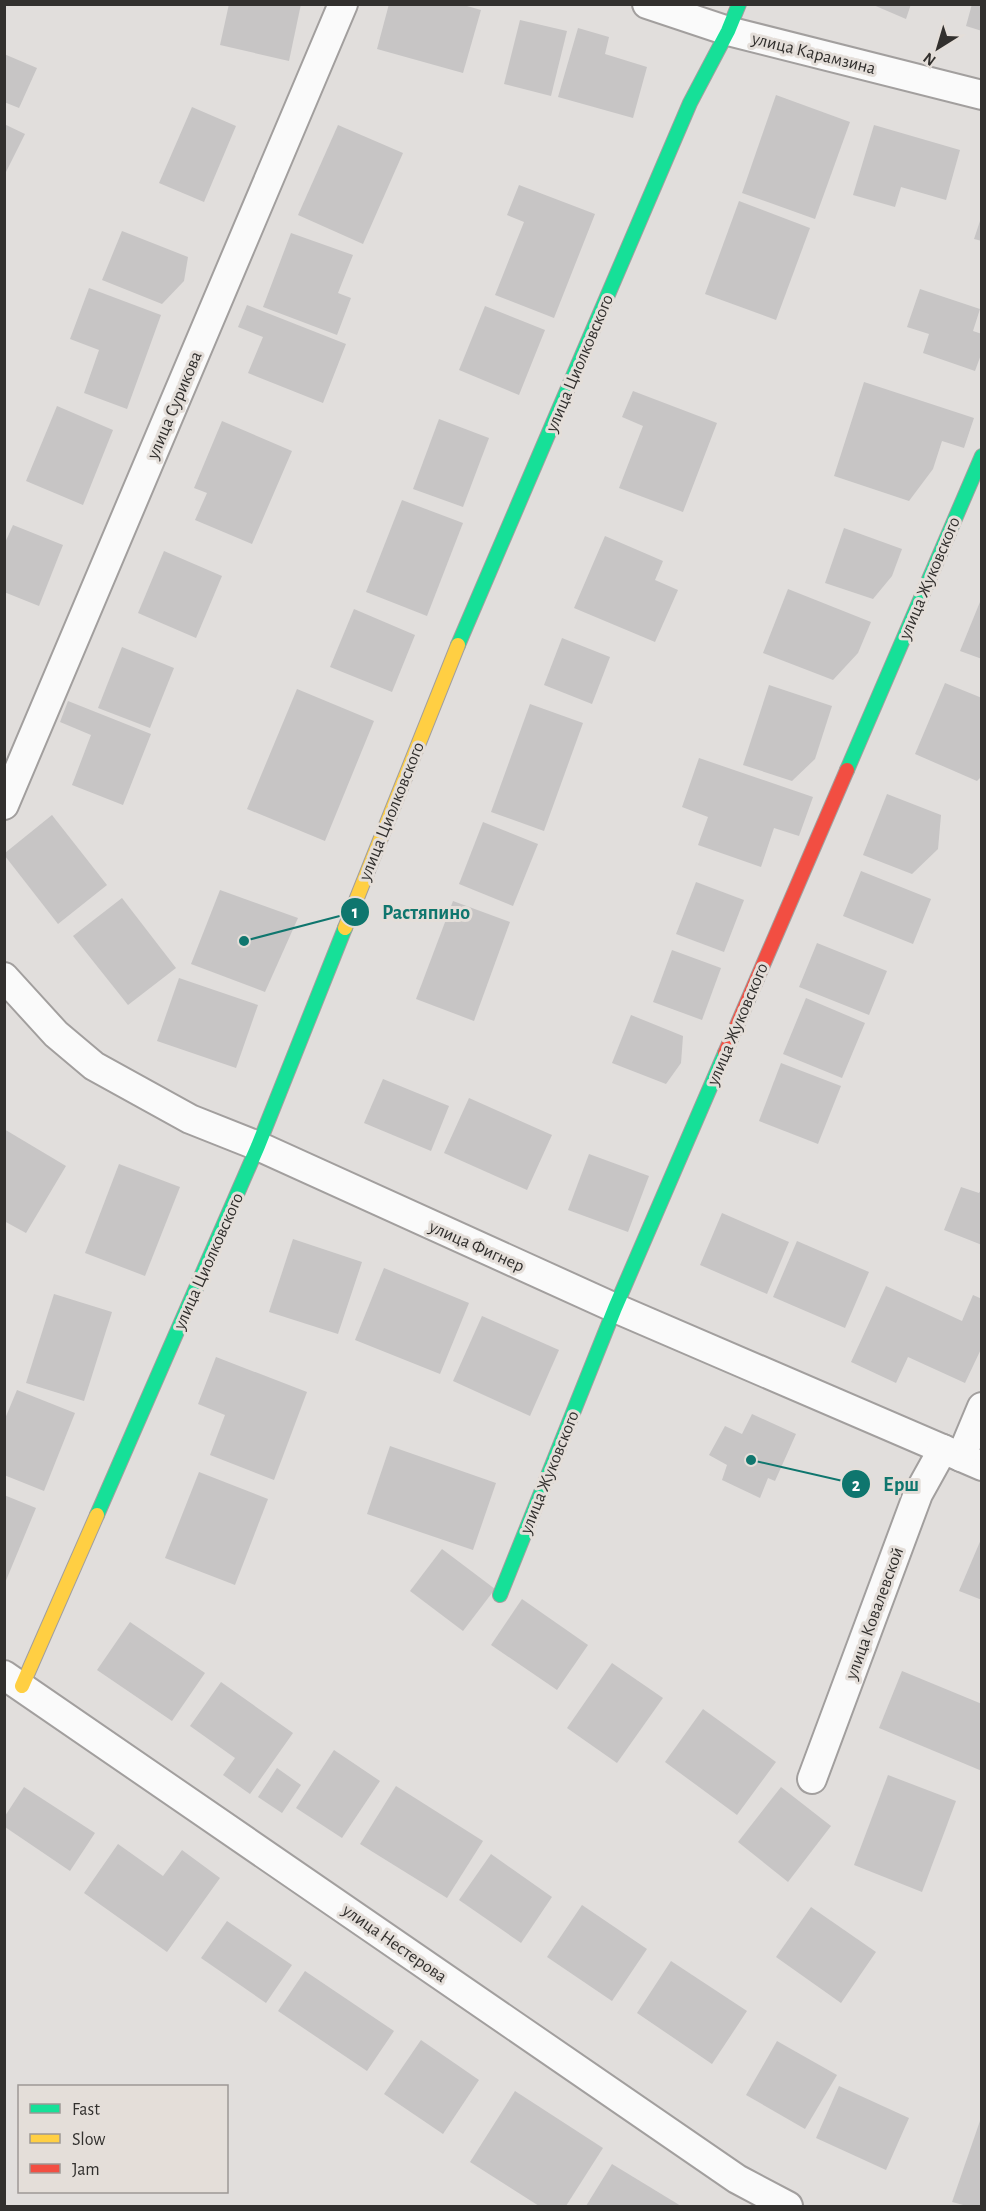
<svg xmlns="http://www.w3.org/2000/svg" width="986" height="2211" font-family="'Alegreya Sans',sans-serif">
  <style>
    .building { fill: #c7c5c5 }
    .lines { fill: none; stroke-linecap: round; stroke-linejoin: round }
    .street-casing { stroke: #a29f9e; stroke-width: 32 }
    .fast-casing { stroke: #a29f9e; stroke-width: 16 }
    .slow-casing { stroke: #a29f9e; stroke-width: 16 }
    .jam-casing { stroke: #a29f9e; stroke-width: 16 }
    .street { stroke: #fafafa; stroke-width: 28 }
    .fast { stroke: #16e098; stroke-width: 14 }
    .slow { stroke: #ffcf43; stroke-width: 14 }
    .jam { stroke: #f24e42; stroke-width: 14 }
    .labels { text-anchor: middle; stroke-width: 6; stroke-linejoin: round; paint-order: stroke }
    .street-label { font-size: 18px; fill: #32302e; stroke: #e4ded9 }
    .leader { fill: none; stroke: #0f766e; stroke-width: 2 }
    .callout-dot { fill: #0f766e; stroke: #e4ded9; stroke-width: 2 }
    .mark-label { font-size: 18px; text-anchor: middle; font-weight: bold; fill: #fff }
    .callout-label { font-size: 20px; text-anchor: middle; font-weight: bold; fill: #0f766e; stroke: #e4ded9; stroke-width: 6; stroke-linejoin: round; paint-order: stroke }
  </style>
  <rect width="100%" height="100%" fill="#e1dedc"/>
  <g class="building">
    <path d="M229 4H301L289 61 220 45Z"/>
    <path d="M389 4H460L481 10 463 73 377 49Z"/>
    <path d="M871 4H911L906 19Z"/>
    <path d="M972 4H982V31L966 26Z"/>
    <path d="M520 20 567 31 551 96 504 84Z"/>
    <path d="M578 28 609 37 605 54 647 67 633 118 558 97Z"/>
    <path d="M4 54 37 68 19 108 4 102Z"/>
    <path d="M776 95 850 122 815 219 742 193Z"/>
    <path d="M192 107 236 126 204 202 159 183Z"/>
    <path d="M4 124 25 134 4 176Z"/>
    <path d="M338 125 403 153 363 244 298 215Z"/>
    <path d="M874 125 960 150 946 200 901 187 895 207 853 195Z"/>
    <path d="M519 185 595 214 554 318 495 295 524 222 507 215Z"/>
    <path d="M739 201 810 228 776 320 705 294Z"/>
    <path d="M982 215V241L974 239Z"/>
    <path d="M122 231 188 257 184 281 162 304 102 280Z"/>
    <path d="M291 233 353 255 338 293 351 298 337 335 263 307Z"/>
    <path d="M89 288 161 315 127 409 84 393 99 350 70 339Z"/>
    <path d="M920 289 980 309 973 331 982 334V352L975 371 923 353 929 334 907 327Z"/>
    <path d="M247 305 346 344 323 403 248 373 263 337 238 327Z"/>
    <path d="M485 306 545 330 519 395 459 370Z"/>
    <path d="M864 382 974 418 964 448 942 441 933 469 909 501 834 476Z"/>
    <path d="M633 391 717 423 683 512 619 488 643 426 622 417Z"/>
    <path d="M57 406 113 430 83 505 26 481Z"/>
    <path d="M439 419 489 438 463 507 413 489Z"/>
    <path d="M222 421 292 451 252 544 195 520 207 493 194 488Z"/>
    <path d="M402 500 463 523 427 616 366 592Z"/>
    <path d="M13 525 63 545 39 606 4 592V545Z"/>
    <path d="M844 528 902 549 892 576 873 599 825 583Z"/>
    <path d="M605 536 663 561 655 580 678 590 655 642 574 608Z"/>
    <path d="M164 551 222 576 196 638 138 613Z"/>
    <path d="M788 589 871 622 858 653 833 680 763 653Z"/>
    <path d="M982 597V659L960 651Z"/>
    <path d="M354 609 415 635 392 692 330 667Z"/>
    <path d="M562 638 610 657 592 704 544 685Z"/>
    <path d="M122 647 174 668 150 728 98 708Z"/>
    <path d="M945 683 982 698V776L977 781 915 754Z"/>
    <path d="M769 685 832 706 815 759 792 781 743 765Z"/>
    <path d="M297 689 374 721 325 841 247 809Z"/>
    <path d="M68 701 151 734 123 805 72 785 91 735 60 722Z"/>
    <path d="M530 704 583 723 544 831 491 812Z"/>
    <path d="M699 758 813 797 799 836 774 828 761 867 698 845 708 817 682 807Z"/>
    <path d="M887 794 941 815 938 849 912 874 863 855Z"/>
    <path d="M52 815 107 885 58 924 5 856V853Z"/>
    <path d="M483 822 538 844 513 906 459 884Z"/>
    <path d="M861 871 931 899 913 944 843 916Z"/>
    <path d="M696 882 744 900 724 952 676 934Z"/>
    <path d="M220 890 298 918 265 992 191 964Z"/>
    <path d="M122 898 176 968 128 1005 73 936Z"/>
    <path d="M453 901 510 922 474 1021 416 999Z"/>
    <path d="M817 943 887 971 869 1015 799 987Z"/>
    <path d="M672 950 721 968 702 1020 653 1002Z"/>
    <path d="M179 978 258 1005 236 1068 157 1041Z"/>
    <path d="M806 998 865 1023 842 1078 783 1054Z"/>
    <path d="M631 1015 683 1036 681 1063 666 1084 612 1063Z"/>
    <path d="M781 1063 841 1086 818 1144 759 1121Z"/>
    <path d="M383 1079 449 1106 431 1151 364 1123Z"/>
    <path d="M469 1098 552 1135 527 1190 444 1153Z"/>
    <path d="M4 1129 66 1166 26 1233 4 1221Z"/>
    <path d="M589 1154 649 1176 628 1232 568 1210Z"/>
    <path d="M119 1164 180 1187 145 1276 85 1253Z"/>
    <path d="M961 1187 979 1193 982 1188V1245L944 1230Z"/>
    <path d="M722 1213 789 1242 767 1294 700 1265Z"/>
    <path d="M293 1239 362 1262 338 1334 269 1312Z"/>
    <path d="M797 1241 869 1272 845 1328 773 1297Z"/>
    <path d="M384 1268 469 1303 440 1374 355 1340Z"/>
    <path d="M886 1286 962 1321 973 1295 982 1299V1347L965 1383 908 1357 896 1383 851 1362Z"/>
    <path d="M54 1294 112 1312 84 1401 26 1383Z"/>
    <path d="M482 1316 559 1350 530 1416 453 1381Z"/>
    <path d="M216 1357 307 1392 274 1480 210 1455 225 1415 198 1404Z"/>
    <path d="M17 1390 75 1413 44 1491 4 1475V1421Z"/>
    <path d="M752 1414 796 1434 775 1481 768 1478 760 1498 722 1480 727 1465 709 1455 725 1426 742 1434Z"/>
    <path d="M390 1446 496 1483 473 1550 367 1514Z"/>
    <path d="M199 1472 268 1499 235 1585 165 1558Z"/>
    <path d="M4 1495 36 1508 5 1583H4Z"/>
    <path d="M982 1537V1600L959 1591Z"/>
    <path d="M442 1549 495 1589 463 1631 410 1591Z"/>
    <path d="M522 1599 588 1645 557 1690 491 1645Z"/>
    <path d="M130 1622 205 1673 172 1721 97 1670Z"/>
    <path d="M612 1663 663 1698 617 1763 567 1728Z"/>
    <path d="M902 1671 982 1704V1771L879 1728Z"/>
    <path d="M221 1682 293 1733 250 1794 223 1775 235 1758 190 1726Z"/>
    <path d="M703 1709 776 1762 737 1815 665 1762Z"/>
    <path d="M334 1750 380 1781 342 1838 296 1808Z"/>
    <path d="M277 1768 301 1785 282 1813 258 1797Z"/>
    <path d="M888 1775 956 1801 922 1892 854 1865Z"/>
    <path d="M396 1786 483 1841 447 1898 360 1844Z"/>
    <path d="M24 1787 95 1833 70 1871 5 1827V1816Z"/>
    <path d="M781 1787 831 1826 788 1882 738 1842Z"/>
    <path d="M118 1844 163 1876 182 1850 220 1878 167 1952 84 1893Z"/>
    <path d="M491 1854 552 1897 521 1943 459 1900Z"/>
    <path d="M582 1905 647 1949 612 2001 547 1957Z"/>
    <path d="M811 1907 876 1952 841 2003 776 1957Z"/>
    <path d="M227 1921 292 1965 266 2003 201 1958Z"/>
    <path d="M671 1961 747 2011 712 2064 637 2013Z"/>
    <path d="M305 1971 394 2031 367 2071 278 2011Z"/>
    <path d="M421 2040 479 2080 443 2134 384 2094Z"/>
    <path d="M777 2041 837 2075 805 2129 746 2095Z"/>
    <path d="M839 2086 909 2118 886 2170 816 2138Z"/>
    <path d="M515 2091 603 2148 566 2206H539L470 2162Z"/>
    <path d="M981 2118 982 2206H967L952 2202Z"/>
    <path d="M612 2164 681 2206H586Z"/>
  </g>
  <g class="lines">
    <defs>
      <g id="street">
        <path d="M647 4 728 31 982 95"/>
        <path d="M4 805 343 4"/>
        <path d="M4 977 56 1034 94 1066 190 1119 258 1146 615 1308 982 1466"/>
        <path d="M961 1457 982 1407"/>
        <path d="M4 1675 737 2179 788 2206"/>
        <path d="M812 1779 918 1494 943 1449"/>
      </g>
      <g id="fast">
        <path d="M458 645 690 103 728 31 739 4"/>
        <path d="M847 770 982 456"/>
        <path d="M97 1515 258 1146 345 928"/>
        <path d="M500 1595 615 1308 725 1053"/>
      </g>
      <g id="slow">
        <path d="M345 928 458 645"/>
        <path d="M22 1686 97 1515"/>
      </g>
      <path id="jam" d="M725 1053 847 770"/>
    </defs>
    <use href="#street" class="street-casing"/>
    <use href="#fast" class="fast-casing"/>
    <use href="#slow" class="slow-casing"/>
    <use href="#jam" class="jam-casing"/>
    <use href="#street" class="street"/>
    <use href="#fast" class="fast"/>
    <use href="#slow" class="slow"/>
    <use href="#jam" class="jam"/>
  </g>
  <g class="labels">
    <g class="street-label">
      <text transform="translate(814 53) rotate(14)" y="6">улица Карамзина</text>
      <text transform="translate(579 363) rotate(-67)" y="6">улица Циолковского</text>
      <text transform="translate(174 405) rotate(-67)" y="6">улица Сурикова</text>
      <text transform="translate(929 578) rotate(-67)" y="6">улица Жуковского</text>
      <text transform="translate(391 811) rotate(-68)" y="6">улица Циолковского</text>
      <text transform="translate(737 1024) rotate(-67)" y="6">улица Жуковского</text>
      <text transform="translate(477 1246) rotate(24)" y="6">улица Фигнер</text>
      <text transform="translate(208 1261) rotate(-66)" y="6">улица Циолковского</text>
      <text transform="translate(549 1472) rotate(-68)" y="6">улица Жуковского</text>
      <text transform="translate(874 1613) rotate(-70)" y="6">улица Ковалевской</text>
      <text transform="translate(395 1943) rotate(35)" y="6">улица Нестерова</text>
    </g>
  </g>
  <path class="leader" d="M244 941L355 912M751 1460L856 1484"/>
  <g class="callout-dot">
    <circle cx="244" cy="941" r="6"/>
    <circle cx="751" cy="1460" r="6"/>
    <circle cx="355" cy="912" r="15"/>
    <circle cx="856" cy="1484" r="15"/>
  </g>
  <g class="mark-label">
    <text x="355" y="918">1</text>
    <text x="856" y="1491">2</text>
  </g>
  <g class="callout-label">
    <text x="426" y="919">Растяпино</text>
    <text x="901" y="1491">Ерш</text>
  </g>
  <rect width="986" height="2211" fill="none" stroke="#32302e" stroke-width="12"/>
  <rect x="18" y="2085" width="210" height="108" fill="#e4ded9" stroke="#9d9895" stroke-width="1.5"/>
  <rect x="30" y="2104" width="30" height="9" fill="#16e098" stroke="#9d9895" stroke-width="1.5"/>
  <text x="72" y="2115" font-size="18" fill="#32302e">Fast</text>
  <rect x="30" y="2134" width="30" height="9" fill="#ffcf43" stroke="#9d9895" stroke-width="1.5"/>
  <text x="72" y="2145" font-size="18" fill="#32302e">Slow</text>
  <rect x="30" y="2164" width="30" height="9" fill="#f24e42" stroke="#9d9895" stroke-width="1.5"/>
  <text x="72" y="2175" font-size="18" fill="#32302e">Jam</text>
  <g transform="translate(938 48) rotate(217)" stroke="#e4ded9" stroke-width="4.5" paint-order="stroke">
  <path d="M0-4.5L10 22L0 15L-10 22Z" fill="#32302e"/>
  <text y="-9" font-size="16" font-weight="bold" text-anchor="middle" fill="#32302e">N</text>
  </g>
</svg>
